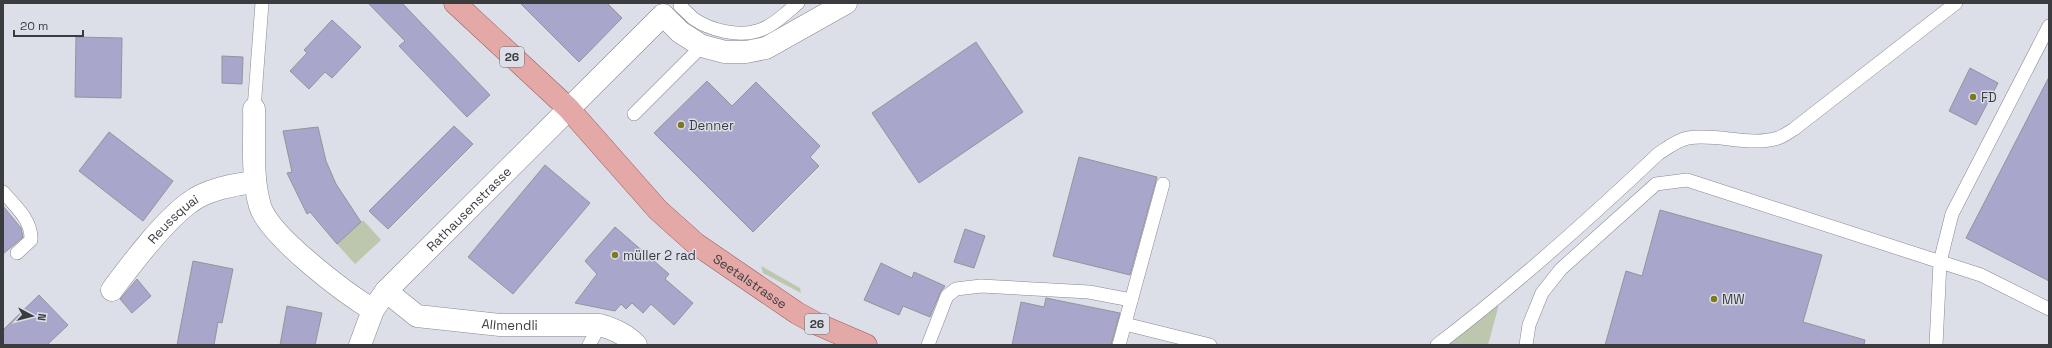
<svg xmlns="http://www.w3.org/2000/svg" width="2052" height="348" font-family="'Space Grotesk',sans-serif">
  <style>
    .green { fill: #bdc7ae }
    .building { fill: #a8a6ca; stroke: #94949d }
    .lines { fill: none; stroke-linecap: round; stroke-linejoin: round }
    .lane-casing { stroke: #878992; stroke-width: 14 }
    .street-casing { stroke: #878992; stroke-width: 23 }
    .primary-casing { stroke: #9d5c5c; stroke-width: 23 }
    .lane { stroke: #fff; stroke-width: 13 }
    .street { stroke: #fff; stroke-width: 22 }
    .primary { stroke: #e4a8a6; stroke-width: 22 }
    .poi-dot { fill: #7c791f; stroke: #dcdfe8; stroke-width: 1.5 }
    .labels { text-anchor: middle; stroke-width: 3; stroke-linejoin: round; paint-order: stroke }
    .shield { fill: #dcdfe8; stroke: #6b6d72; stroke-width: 1 }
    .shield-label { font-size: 12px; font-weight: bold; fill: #3b3c40 }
    .poi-label { font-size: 13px; fill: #3b3c40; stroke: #dcdfe8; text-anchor: start }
    .street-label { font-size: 13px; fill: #3b3c40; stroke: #dcdfe8 }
  </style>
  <rect width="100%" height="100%" fill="#dcdfe8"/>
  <g class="green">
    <path d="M363 220 381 240 355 264 337 244Z"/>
    <path d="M761 266 800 288 801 293 763 273Z"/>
    <path d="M1497 304 1498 308 1488 345H1445Z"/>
  </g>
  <g class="building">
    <path d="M368 3H402L490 95 467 117 399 46 405 41Z"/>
    <path d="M520 3H607L622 18 579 62Z"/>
    <path d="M332 20 361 47 332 78 325 72 309 89 290 71 307 53 304 50Z"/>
    <path d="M76 37 122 38 121 98 75 97Z"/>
    <path d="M976 42 1023 112 919 183 872 113Z"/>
    <path d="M222 56 243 57 242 84 222 83Z"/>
    <path d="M1970 68 1998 83 1976 125 1949 111Z"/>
    <path d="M2049 77V281L1966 238Z"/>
    <path d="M707 81 732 106 756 82 820 146 810 157 819 166 753 232 654 133Z"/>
    <path d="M454 126 473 144 388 229 369 211Z"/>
    <path d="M318 127 326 161 336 184 361 222 337 244 310 212 307 214 287 173 292 172 283 131Z"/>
    <path d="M109 132 173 181 143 221 79 171Z"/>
    <path d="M1079 157 1157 177 1130 275 1053 256Z"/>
    <path d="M545 165 590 203 513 294 468 257Z"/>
    <path d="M3 206 21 228 23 237 3 254Z"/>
    <path d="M1660 210 1822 255 1803 322 1865 340 1864 345H1605L1626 271 1642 276Z"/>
    <path d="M615 227 669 274 665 279 693 303 674 325 651 304 643 313 632 303 626 309 621 304 615 311 575 303 597 274 585 261Z"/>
    <path d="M965 229 985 236 974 268 954 262Z"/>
    <path d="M193 261 233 269 222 323 218 322 214 345H177Z"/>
    <path d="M881 263 912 278 914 272 945 286 940 293 930 317 903 306 899 315 864 300Z"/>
    <path d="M137 279 151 296 132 313 120 299Z"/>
    <path d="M39 295 68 325 47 345H3V330Z"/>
    <path d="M1046 298 1120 313 1111 345H1012L1021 302 1044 307Z"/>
    <path d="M287 306 322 313 315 345H280Z"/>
  </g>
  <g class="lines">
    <defs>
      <g id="lane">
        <path d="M680 6C685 10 689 15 694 19 710 30 738 37 757 31 772 27 786 13 798 3"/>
        <path d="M254 109 262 3"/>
        <path d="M634 114 702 46"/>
        <path d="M3 192C15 206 32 220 31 240L17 253"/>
        <path d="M1125 324 1210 345"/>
        <path d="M589 345 600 325"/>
        <path d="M928 345 947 296 956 289 981 286 1089 292 1131 300"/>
        <path d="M1119 345 1163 184"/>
        <path d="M1437 345C1515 286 1587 221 1658 154 1667 148 1677 140 1688 138 1718 133 1749 147 1778 138 1784 136 1789 132 1794 129L1956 3"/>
        <path d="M1526 345 1529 325 1542 293 1561 269 1656 184 1687 180 1981 275 2049 309"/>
        <path d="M1936 345 1940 262 1952 214 2049 26"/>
      </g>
      <g id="street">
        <path d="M254 109C255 140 251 175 260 206 269 236 345 293 373 310"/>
        <path id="s1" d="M112 290C132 263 163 222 189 203 205 190 235 184 255 182"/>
        <path id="s2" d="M386 291 417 316 500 325H600C614 329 626 334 636 345"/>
        <path id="s3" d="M360 345 373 310 386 291 663 15 680 32 702 46 725 52H746L766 48 846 3"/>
      </g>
      <g id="primary">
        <path id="s4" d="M455 3 568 108 658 210 696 244 797 313 817 324 866 345"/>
      </g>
    </defs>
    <use href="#lane" class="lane-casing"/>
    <use href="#street" class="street-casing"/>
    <use href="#primary" class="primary-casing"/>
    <use href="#lane" class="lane"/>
    <use href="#street" class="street"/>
    <use href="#primary" class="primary"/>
  </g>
  <g class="poi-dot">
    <circle cx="1973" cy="97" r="4"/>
    <circle cx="681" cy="125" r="4"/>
    <circle cx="615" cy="255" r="4"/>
    <circle cx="1714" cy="299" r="4"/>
  </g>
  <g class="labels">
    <g class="shield">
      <rect x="500" y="47" width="24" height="20" rx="3"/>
      <rect x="805" y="314" width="24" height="20" rx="3"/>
    </g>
    <g class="shield-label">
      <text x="512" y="61">26</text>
      <text x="817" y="328">26</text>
    </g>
    <g class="poi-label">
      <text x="1981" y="102">FD</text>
      <text x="689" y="130">Denner</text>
      <text x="623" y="260">müller 2 rad</text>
      <text x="1722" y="304">MW</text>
    </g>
    <g class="street-label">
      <text dy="5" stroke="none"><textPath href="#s3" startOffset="177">Rathausenstrasse</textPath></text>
      <text dy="5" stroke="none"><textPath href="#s1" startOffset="94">Reussquai</textPath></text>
      <text dy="5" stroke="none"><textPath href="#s4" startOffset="407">Seetalstrasse</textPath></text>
      <text dy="5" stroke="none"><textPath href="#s2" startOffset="133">Allmendli</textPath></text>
    </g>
  </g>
  <rect width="2052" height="348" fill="none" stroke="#3b3c40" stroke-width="8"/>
  <g transform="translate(32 316) rotate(97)" stroke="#dcdfe8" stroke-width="3" paint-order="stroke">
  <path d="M0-3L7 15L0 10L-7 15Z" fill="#3b3c40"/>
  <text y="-6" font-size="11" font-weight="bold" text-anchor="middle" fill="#3b3c40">N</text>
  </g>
  <path d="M14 30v6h69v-6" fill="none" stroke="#3b3c40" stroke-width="2"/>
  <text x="20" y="30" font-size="12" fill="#3b3c40" stroke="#dcdfe8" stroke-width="3" paint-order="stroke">20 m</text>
</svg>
